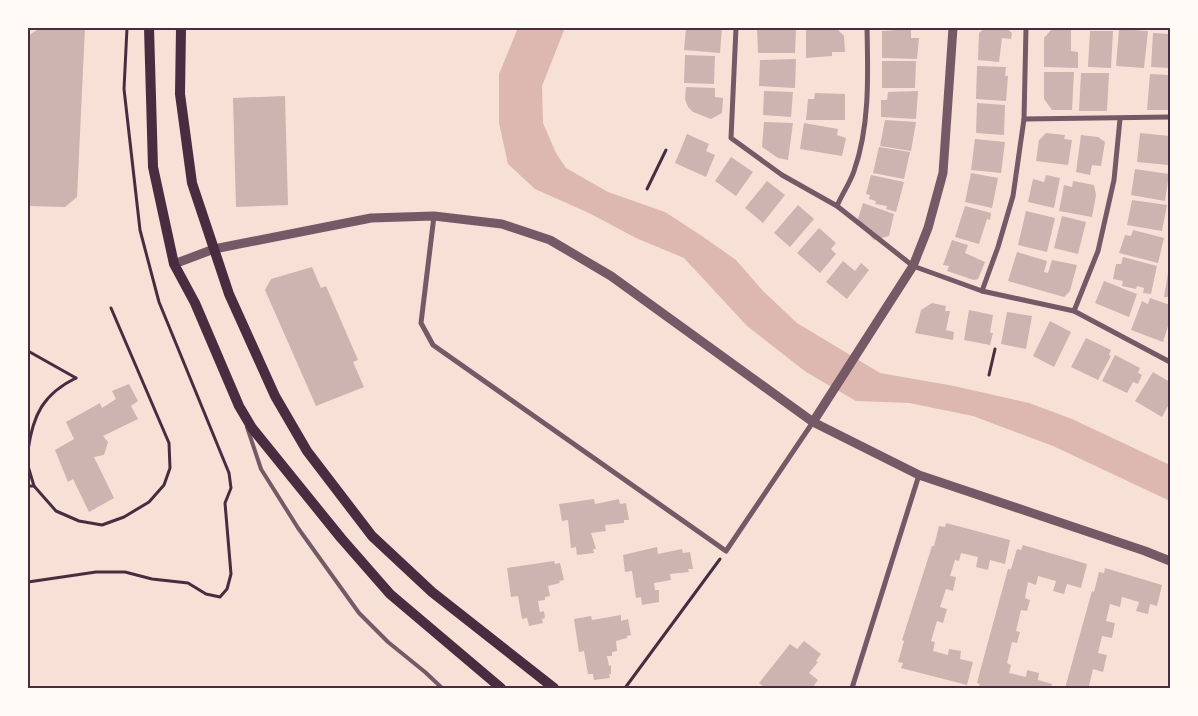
<svg xmlns="http://www.w3.org/2000/svg" width="1198" height="716" font-family="Literata,serif">
  <style>
    .water { fill: #dcb8b0 }
    .building { fill: #ccb4b1 }
    .lines { fill: none; stroke-linecap: round; stroke-linejoin: round }
    .path { stroke: #4a2c40; stroke-width: 3 }
    .service { stroke: #755966; stroke-width: 4 }
    .minor { stroke: #755966; stroke-width: 5 }
    .tertiary { stroke: #755966; stroke-width: 9 }
    .secondary { stroke: #4a2c40; stroke-width: 10 }
    .neatline { fill: none; stroke: #4a2c40; stroke-width: 2 }
  </style>
  <rect width="100%" height="100%" fill="#f7e1d7"/>
  <path class="water" d="M518 28H565L542 86 543 123 556 153 566 168 608 192 665 212 702 236 736 260 763 291 797 323 880 373 954 386 1029 403 1072 419 1170 465V501L1053 446 973 416 909 403 856 401 806 372 747 326 684 258 636 238 589 213 535 189 508 164 499 123V74Z"/>
  <g class="building">
    <path d="M40 28H85L77 197 65 207 28 206V36Z"/>
    <path d="M686 28H722L720 53 684 50Z"/>
    <path d="M757 28 796 29 795 53H758Z"/>
    <path d="M806 28H836L844 36 845 52H832V56L806 58Z"/>
    <path d="M985 28 1007 29 1012 33 1011 39 1002 38 999 62 978 60 979 33Z"/>
    <path d="M1053 28 1071 29V51L1078 52V68L1044 67V38Z"/>
    <path d="M911 29V38H919L917 59 882 58V31Z"/>
    <path d="M1119 29 1148 31 1144 68 1116 66Z"/>
    <path d="M1090 31H1113L1111 68 1088 67Z"/>
    <path d="M1153 33 1170 34V68L1151 67Z"/>
    <path d="M685 55 715 56 714 84 684 83Z"/>
    <path d="M796 59 795 88 759 86 760 60Z"/>
    <path d="M882 61H916L915 88H882Z"/>
    <path d="M977 66 1006 67 1005 76H1008L1006 101 976 99Z"/>
    <path d="M1044 72H1074L1072 110H1052L1044 99Z"/>
    <path d="M1081 73H1109L1107 111H1079Z"/>
    <path d="M1150 74 1170 75V110H1147Z"/>
    <path d="M686 87 715 88V97L723 98 722 113 711 119 693 112 688 107 685 99Z"/>
    <path d="M764 91 793 92 791 117 763 115Z"/>
    <path d="M918 91 916 119 881 117V100H887L888 92Z"/>
    <path d="M815 93 845 94V120H806L808 99H814Z"/>
    <path d="M285 96 288 205 236 207 233 98Z"/>
    <path d="M977 103 1005 105 1004 135 976 133Z"/>
    <path d="M885 120 916 122 911 151 880 146Z"/>
    <path d="M764 122 793 123 788 160 778 158 762 147Z"/>
    <path d="M804 123 838 129 837 135 846 138 842 156 800 149Z"/>
    <path d="M1046 133 1065 135 1064 139 1072 140 1068 165 1036 161 1039 140Z"/>
    <path d="M1140 133 1170 136 1168 165 1137 162Z"/>
    <path d="M687 134 709 144 706 151 715 155 706 177 675 163Z"/>
    <path d="M1081 135 1098 137 1105 142 1101 166 1092 165 1090 175 1076 172Z"/>
    <path d="M975 139 1005 142 1001 173 971 170Z"/>
    <path d="M879 147 910 152 904 179 873 173Z"/>
    <path d="M731 157 753 172 736 196 715 181Z"/>
    <path d="M1135 169 1169 174 1165 201 1131 195Z"/>
    <path d="M971 173 998 178 992 208 965 202Z"/>
    <path d="M871 175 904 182 896 212 886 209 887 206 875 204 876 201 869 199 870 195 866 194Z"/>
    <path d="M1046 175 1060 178 1054 208 1028 202 1033 179 1044 182Z"/>
    <path d="M767 181 785 195 763 223 745 208Z"/>
    <path d="M1073 181 1094 185 1096 195 1092 217 1059 211 1064 185 1072 187Z"/>
    <path d="M1132 200 1167 205 1162 231 1127 225Z"/>
    <path d="M863 203 894 214 889 236 874 240 857 222Z"/>
    <path d="M798 205 814 219 790 247 774 233Z"/>
    <path d="M965 206 991 213 990 220 987 219 979 244 955 237Z"/>
    <path d="M1026 211 1055 218 1047 252 1018 245Z"/>
    <path d="M1062 216 1086 222 1078 254 1054 248Z"/>
    <path d="M819 228 836 243 831 249 836 254 820 273 797 253Z"/>
    <path d="M1133 230 1164 238 1158 263 1119 253 1125 235 1131 236Z"/>
    <path d="M952 240 968 245 965 253 985 262 978 279 974 280 947 271 949 266 943 265Z"/>
    <path d="M1017 252 1047 261 1044 272 1048 273 1052 260 1077 265 1070 291 1064 297 1008 281Z"/>
    <path d="M1123 257 1157 266 1151 294 1143 293 1144 288 1137 286 1136 289 1122 286 1123 281 1113 279 1116 264H1121Z"/>
    <path d="M843 261 855 271 861 263 869 270 847 299 826 282Z"/>
    <path d="M312 267 321 288 326 286 358 360 353 362 364 387 316 406 265 290 271 279Z"/>
    <path d="M1168 273H1170V297H1164Z"/>
    <path d="M1104 281 1137 294 1129 317 1095 303Z"/>
    <path d="M1150 298 1170 305V320L1163 342 1131 330 1142 301 1148 304Z"/>
    <path d="M932 303 946 306 945 311H950L946 330 954 332 953 340 915 333 921 310Z"/>
    <path d="M969 310 993 315 990 333H993L990 345 964 340Z"/>
    <path d="M1007 312 1032 316 1026 349 1001 344Z"/>
    <path d="M1050 321 1071 332 1054 367 1033 356Z"/>
    <path d="M1086 338 1111 350 1109 355 1111 356 1098 380 1071 367Z"/>
    <path d="M1115 355 1140 368 1138 373 1142 375 1138 384 1133 382 1127 393 1102 381Z"/>
    <path d="M1153 372 1170 382V402L1162 417 1135 401Z"/>
    <path d="M129 384 138 401 131 406 138 419 103 436 108 442 104 455 94 457 114 498 89 512 73 479 68 482 55 450 74 439 66 422 100 403 102 408 116 399 112 391Z"/>
    <path d="M594 499 595 504 619 499 620 504 626 503 629 520H624V523L605 525 606 531 591 533 596 549H593L594 553 577 555 576 547 571 548 568 520 562 521 559 504Z"/>
    <path d="M946 523 1010 540 1005 564 990 560 988 570 976 567 978 557 961 553 959 561 955 560 950 576 956 577 953 591 946 589 940 607 947 609 943 623 937 621 931 641 935 642 933 651 948 655 949 649 961 651 960 659 973 662 967 685 901 668 903 663 898 662 904 641 902 640 932 546H934L939 526 945 527Z"/>
    <path d="M1023 545 1087 564 1081 588 1067 584 1064 594 1053 591 1056 581 1038 576 1036 585 1028 582 1025 598 1030 600 1027 611 1021 610 1016 631 1020 632 1017 643 1012 642 1007 663 1011 665 1009 673 1026 677 1027 670 1039 673 1038 680 1052 684 1051 688H978L980 684 977 683 982 664 1008 569H1011L1017 549 1021 550Z"/>
    <path d="M657 547 658 554 682 549 683 553 690 552 693 569H688L689 572 670 574 671 580 654 583 655 590H659V602L642 605 641 597 636 598 632 571 625 572 623 555Z"/>
    <path d="M554 561 555 564 560 563 564 580 559 581 560 583 548 586 550 596 545 597V600L538 601 540 612 544 611 545 618 542 619 543 623 529 626 527 618 522 619 518 596 511 597 507 568Z"/>
    <path d="M1105 568 1162 585 1157 606 1150 604 1148 614 1136 611 1139 602 1122 597 1120 607 1110 604 1106 621 1115 623 1112 638 1102 636 1098 653 1107 655 1103 672 1093 669 1089 686 1095 688H1065L1092 591 1094 592 1099 572 1104 573Z"/>
    <path d="M621 615V621L628 619 631 635 627 636V638L616 641 617 651 612 652V656H607L609 666 611 665V674H609L610 678 594 680 593 674H588L584 651 579 652 574 619 591 616 592 620Z"/>
    <path d="M804 641 821 654 816 661 818 662 809 673 818 680 812 688H765L759 683 790 644 797 649Z"/>
  </g>
  <g class="lines">
    <g class="path">
      <path d="M647 189 666 150"/>
      <path d="M28 351 76 378"/>
      <path d="M989 375 995 349"/>
      <path d="M28 450C33 415 43 394 76 378"/>
      <path d="M28 466 34 486 56 511 79 521 102 525 124 517 149 502 164 485 170 468 169 443 111 308"/>
      <path d="M28 486H34"/>
      <path d="M28 582 96 572H125L152 579 188 583 206 594 220 597 227 589 231 574 225 503 231 488 229 473 159 302 140 230 124 89 127 28"/>
      <path d="M625 688 720 559"/>
    </g>
    <path class="service" d="M247 427 261 469 298 528 359 613 388 642 425 672 442 688"/>
    <g class="minor">
      <path d="M736 28 731 138 782 175 837 206 913 266 982 291 1074 311 1170 362"/>
      <path d="M1026 28 1024 119 1170 117"/>
      <path d="M837 206C842 194 850 183 854 171 870 126 868 74 867 28"/>
      <path d="M434 216 421 323 433 345 726 551 813 422"/>
      <path d="M982 291 998 247 1013 196 1024 119"/>
      <path d="M1074 311 1098 251 1114 180 1120 119"/>
      <path d="M852 688 919 475"/>
    </g>
    <g class="tertiary">
      <path d="M174 264 214 249 371 218 434 216 502 224 550 240 611 276 813 422 919 475 1145 551 1170 561"/>
      <path d="M813 422 913 266 928 228 943 173 953 28"/>
    </g>
    <g class="secondary">
      <path d="M149 28 153 167 174 264 195 303 239 406 252 428 341 538 390 594 501 688"/>
      <path d="M181 28 180 94 192 183 229 294 275 396 307 451 372 536 432 592 554 688"/>
    </g>
  </g>
  <rect width="1198" height="716" fill="none" stroke="#fffaf5" stroke-width="58"/>
  <rect x="29" y="29" width="1140" height="658" class="neatline"/>
</svg>
